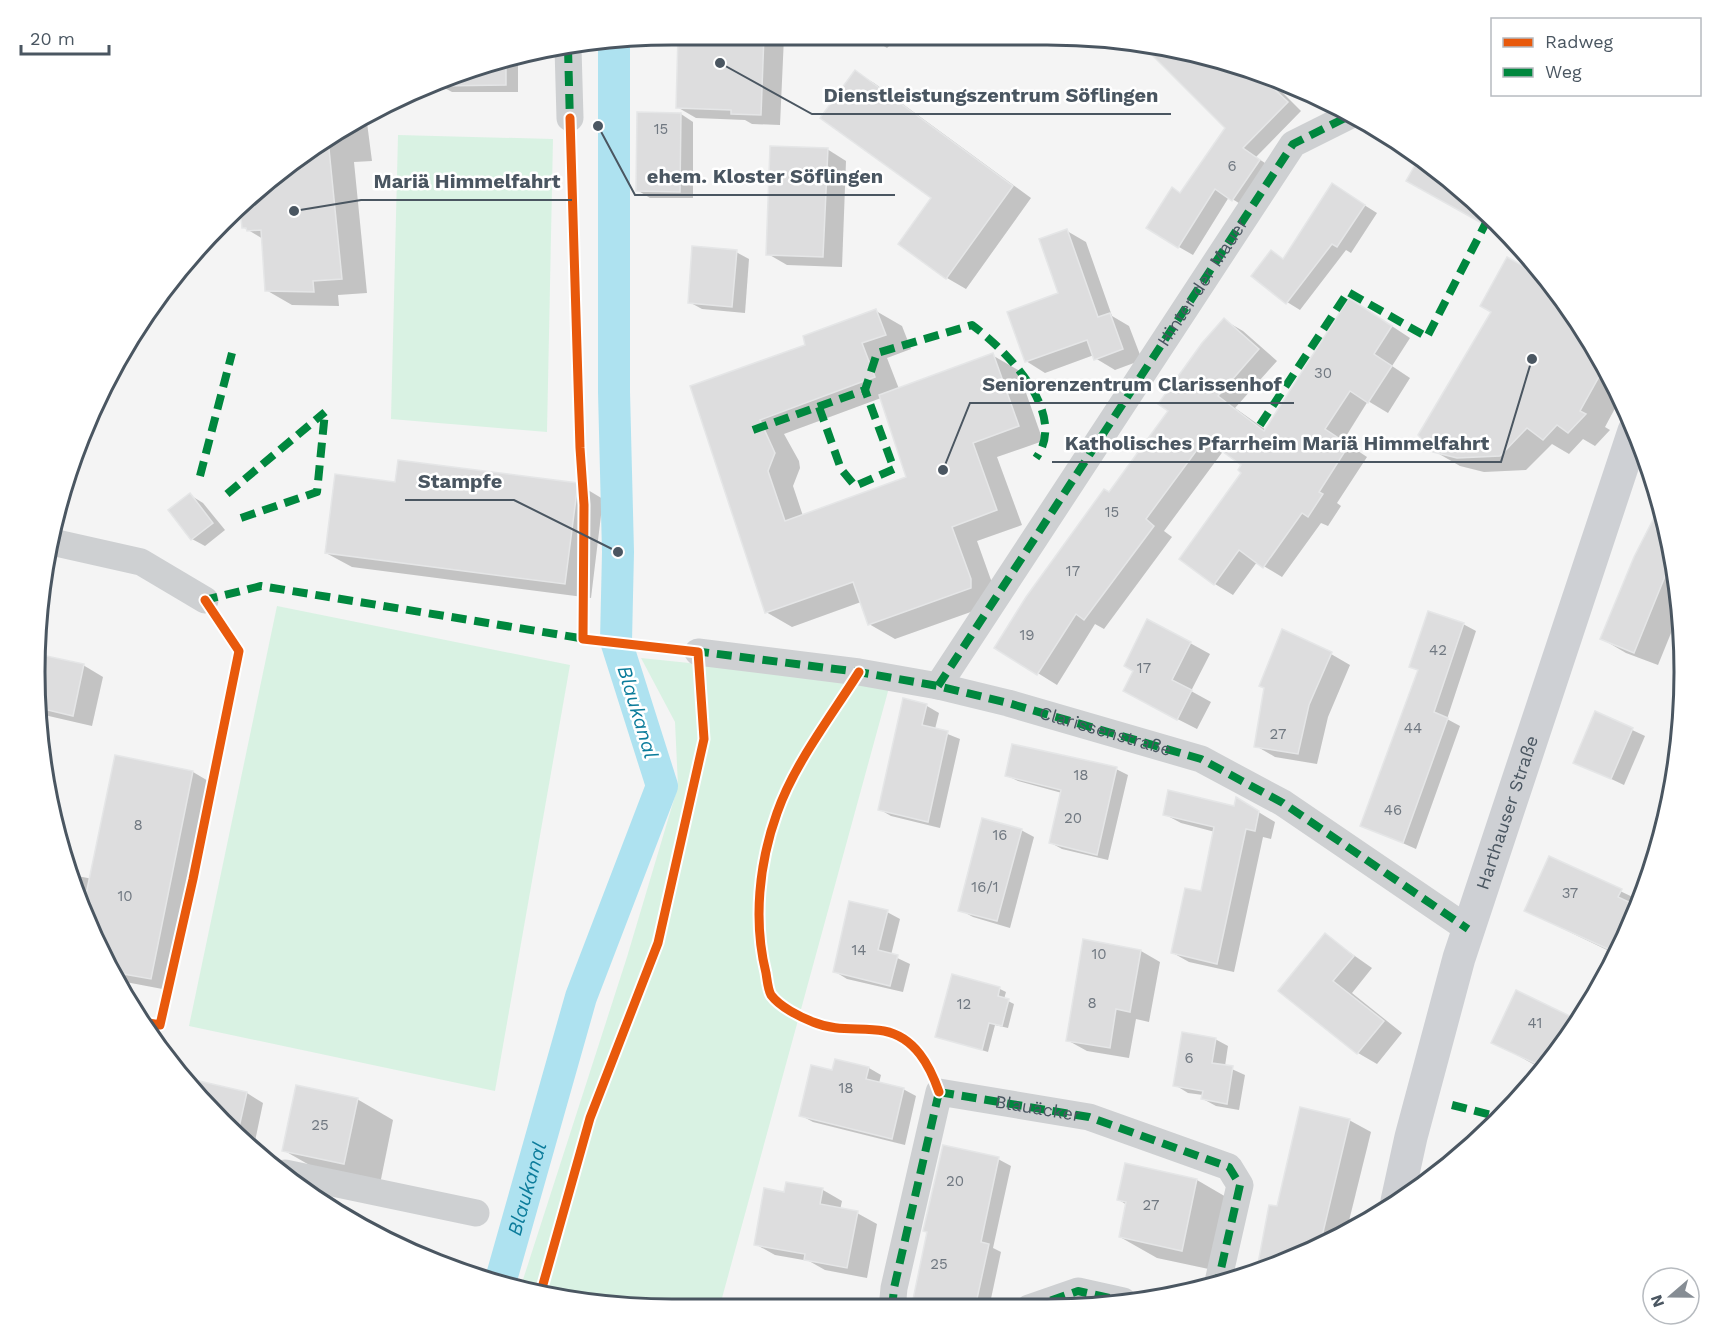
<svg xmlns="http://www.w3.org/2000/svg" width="1719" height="1344" font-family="'Work Sans',sans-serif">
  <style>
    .green { fill: #d9f2e3 }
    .shadow { fill: #0003; fill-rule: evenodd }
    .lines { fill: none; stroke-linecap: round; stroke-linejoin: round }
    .canal { stroke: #aee2f0; stroke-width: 32 }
    .building { fill: #ddddde; stroke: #e5e6e7; stroke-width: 1.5 }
    .street { stroke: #ced0d2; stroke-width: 27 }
    .secondary { stroke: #ced0d4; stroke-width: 33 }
    .quiet { stroke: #00873e; stroke-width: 8; stroke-dasharray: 15 8; stroke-linecap: butt }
    .cycleway-casing { stroke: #fff; stroke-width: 13 }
    .cycleway { stroke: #e8590c; stroke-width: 9 }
    .labels { text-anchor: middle; stroke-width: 5; stroke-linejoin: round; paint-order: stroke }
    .number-label { font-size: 15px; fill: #707881 }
    .street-label { font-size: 18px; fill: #4a5661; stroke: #fff }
    .water-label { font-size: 20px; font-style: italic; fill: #0c7c9b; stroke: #fff }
    .rim { fill: none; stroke: #4a5661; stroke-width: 3 }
    .leader { fill: none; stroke: #4a5661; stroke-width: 2 }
    .callout-dot { fill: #4a5661; stroke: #fff; stroke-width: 2 }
    .callout-label { font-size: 20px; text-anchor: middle; font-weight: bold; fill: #4a5661; stroke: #fff; stroke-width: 5; stroke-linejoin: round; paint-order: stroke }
  </style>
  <rect width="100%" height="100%" fill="#f4f4f4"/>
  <g class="green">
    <path d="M398 135 553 139 547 432 391 419Z"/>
    <path d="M277 606 570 665 495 1091 189 1026Z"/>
    <path d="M641 658 890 684 719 1309C654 1310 582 1308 520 1289L627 957 678 786 675 722Z"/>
  </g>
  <g class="shadow">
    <path d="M679 35 784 37 780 125 752 124 745 120 696 118 677 107Z"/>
    <path d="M866 35H901L887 48Z"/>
    <path d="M1144 47 1252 68 1264 74 1301 111 1256 157 1274 169 1247 208 1229 197 1193 255 1179 247 1181 194 1227 128Z"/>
    <path d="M518 55V92H452L439 85 507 56Z"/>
    <path d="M855 72 874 83 1031 198 966 289 947 278 933 197Z"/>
    <path d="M681 114 693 122V198H650L637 190Z"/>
    <path d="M366 115 372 161 354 162 367 293 338 295 339 306 292 305 266 290 263 239 243 227 242 205 353 120Z"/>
    <path d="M827 149 846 161 842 267 787 265 768 254Z"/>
    <path d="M1345 193 1377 213 1351 253 1346 250 1300 310 1287 302 1271 252 1285 260Z"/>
    <path d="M1067 231 1086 242 1112 316 1129 326 1142 360 1115 370 1095 358 1094 355 1045 373 1026 361 1060 294Z"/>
    <path d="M205 242 201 260 193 258Z"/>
    <path d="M736 252 749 259 745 313 702 309 689 302Z"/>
    <path d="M1508 259 1548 281 1599 353 1620 399 1605 427 1610 430 1595 446 1583 439 1569 454 1552 444 1526 470 1484 472 1460 466 1434 451 1493 311Z"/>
    <path d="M876 311 902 326 911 349 887 358 899 389 992 355 1018 370 1043 441 997 457 1022 525 977 541 996 594V603L895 639 869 624 861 602 792 627 766 612 692 387 807 346ZM881 398 908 478 803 516 793 486 800 468 799 461 784 434Z"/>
    <path d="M1369 311 1410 338 1392 366 1410 378 1388 413 1368 401 1343 441 1367 457 1337 503 1341 506 1328 526 1321 523 1282 577 1257 562 1233 595 1215 584 1243 465 1224 450 1164 531 1172 537 1104 629 1095 624 1057 685 996 647 1170 410 1224 320 1243 331 1277 361 1235 408 1266 430Z"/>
    <path d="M399 461 578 484 603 499 591 598 352 567 326 553 396 484Z"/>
    <path d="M190 495 203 503 225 530 205 546 192 539Z"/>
    <path d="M1660 508 1679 588 1680 611 1658 665 1626 653 1602 639Z"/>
    <path d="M1463 624 1476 631 1447 719 1460 726 1416 849 1362 825Z"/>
    <path d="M1190 643 1210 654 1191 691 1211 702 1197 729 1144 702Z"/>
    <path d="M1331 654 1350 665 1328 717 1317 764 1275 757 1256 746Z"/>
    <path d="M37 655 83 665 103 677 92 726 40 714 35 672Z"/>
    <path d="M904 700 927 706 939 713 935 729 960 739 940 828 891 816 879 809Z"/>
    <path d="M1596 713 1645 736 1624 785 1575 762Z"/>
    <path d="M117 757 193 772 215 785 173 991 115 980 72 875 93 879Z"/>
    <path d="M1116 769 1128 775 1108 860 1062 849 1051 843 1062 793 1018 781 1006 775Z"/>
    <path d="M1237 799 1275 822 1271 839 1263 837 1234 972 1189 962 1173 953 1202 893 1215 832 1181 823 1164 814 1235 808Z"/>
    <path d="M1021 830 1034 837 1010 928 973 917 960 910Z"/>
    <path d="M1550 858 1639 900 1619 954 1611 966 1602 961 1607 950 1526 911Z"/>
    <path d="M887 912 900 919 891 955 910 964 903 992 847 979 834 971Z"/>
    <path d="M1325 935 1372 968 1352 993 1402 1033 1377 1064 1358 1053 1280 991Z"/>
    <path d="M1141 951 1160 962 1149 1022 1136 1019 1129 1058 1087 1051 1067 1040Z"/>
    <path d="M1000 989 1006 992 1004 999 1014 1004 1008 1028 995 1025 988 1052 937 1036Z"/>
    <path d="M1577 1021 1544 1070 1493 1042Z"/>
    <path d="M1215 1039 1228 1046 1225 1066 1245 1075 1239 1110 1216 1106 1203 1099V1095L1188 1093 1175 1085Z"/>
    <path d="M168 1058 180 1065 179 1073Z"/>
    <path d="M869 1068 881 1075 879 1083 903 1089 916 1096 905 1145 813 1122 800 1115 833 1072Z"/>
    <path d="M183 1079 247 1093 263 1103 254 1146 193 1093Z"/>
    <path d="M357 1099 393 1120 380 1184 320 1171 283 1150Z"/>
    <path d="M1349 1120 1371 1132 1346 1233 1262 1271 1278 1208Z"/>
    <path d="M998 1159 1011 1166 993 1248 1001 1252 989 1308 913 1309Z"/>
    <path d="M1197 1180 1233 1201 1218 1271 1157 1258 1120 1237 1127 1205 1119 1200Z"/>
    <path d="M823 1190 842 1201 840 1210 857 1213 877 1224 867 1278 825 1270 809 1261 775 1255 755 1244 786 1193Z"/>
  </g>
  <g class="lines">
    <path class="canal" id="s1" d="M500 1283 581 997 662 786 616 641 618 552 614 392V42"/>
  </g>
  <g class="building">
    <path d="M678 35H764L761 115 731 114V110L676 108Z"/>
    <path d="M1144 47 1252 68 1288 102 1243 148 1260 160 1232 201 1215 189 1178 248 1146 228 1172 187 1180 193 1225 128Z"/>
    <path d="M506 57V85L438 86V85Z"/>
    <path d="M855 70 1013 186 946 279 898 244 931 198 820 118Z"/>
    <path d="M637 112 681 113 680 192 636 191Z"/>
    <path d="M328 139 342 279 313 281 314 292 265 291 261 230 247 231 246 228H242L240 207Z"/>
    <path d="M770 146 828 148 823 257 766 255Z"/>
    <path d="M1419 158 1467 192 1491 216 1485 225 1406 181Z"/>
    <path d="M1332 183 1365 205 1337 247 1332 244 1286 304 1251 276 1271 250 1283 259Z"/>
    <path d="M1067 229 1098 317 1110 313 1123 349 1094 360 1087 340 1025 362 1007 312 1058 293 1039 239Z"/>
    <path d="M692 246 737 250 732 307 688 303Z"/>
    <path d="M1507 257 1545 278 1599 353 1605 366 1580 411 1586 414 1568 433 1557 425 1543 440 1527 428 1500 456 1457 458 1433 452 1418 435 1491 312 1480 306Z"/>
    <path d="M1349 298 1392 326 1374 354 1392 366 1368 403 1350 391 1325 429 1349 445 1319 492 1323 494 1308 517 1302 513 1263 568 1239 550 1214 585 1179 559 1241 473 1238 470 1241 465 1205 439 1146 519 1154 526 1084 620 1076 614 1037 675 994 648 1026 597 1104 489 1109 492 1168 411 1158 404 1202 343 1224 318 1259 349 1218 396 1264 431Z"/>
    <path d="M876 309 886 335 862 343 875 377 760 420 775 453 768 471 785 521 906 477 879 395 993 353 1019 426 973 443 997 510 952 527 971 579V588L868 625 853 582 765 613 690 386 805 345 803 336Z"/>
    <path d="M398 460 578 483 565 584 325 553 335 474 395 482Z"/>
    <path d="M190 493 213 523 191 540 168 510Z"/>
    <path d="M1660 506 1672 559 1634 653 1600 639 1634 557Z"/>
    <path d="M1428 611 1464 623 1434 712 1448 718 1403 843 1360 826 1418 670 1409 667Z"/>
    <path d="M1147 619 1191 642 1172 680 1192 690 1177 720 1123 691 1133 671 1124 666Z"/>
    <path d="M1282 629 1332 652 1309 705 1298 754 1254 747 1264 688 1259 686Z"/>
    <path d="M37 654 84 664 73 716 39 708 34 672Z"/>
    <path d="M903 698 927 704 922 725 948 731 928 822 878 810Z"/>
    <path d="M1595 711 1633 728 1611 779 1573 763Z"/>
    <path d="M1012 744 1117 767 1097 855 1049 843 1061 790 1005 776Z"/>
    <path d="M115 755 193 771 151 979 112 972 84 904Z"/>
    <path d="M1168 790 1234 806 1236 797 1259 811 1255 831 1246 829 1217 964 1171 953 1185 888 1201 891 1214 827 1163 815Z"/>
    <path d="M982 818 1022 829 997 921 958 911Z"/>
    <path d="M1549 856 1622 889 1618 897 1637 906 1619 954 1524 911Z"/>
    <path d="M849 901 888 910 878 950 898 955 890 986 833 972Z"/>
    <path d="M1325 933 1354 956 1333 981 1384 1021 1357 1054 1278 991Z"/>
    <path d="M1083 939 1141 950 1130 1012 1116 1009 1110 1048 1066 1041Z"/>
    <path d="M952 974 1000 987 998 996 1009 999 1002 1026 989 1023 982 1050 935 1037Z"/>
    <path d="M1516 990 1578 1020 1545 1068 1491 1043Z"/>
    <path d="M1182 1032 1216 1038 1212 1063 1233 1066 1227 1104 1201 1099 1203 1091 1173 1086Z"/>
    <path d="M835 1059 869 1067 866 1079 904 1088 892 1139 799 1116 811 1065 832 1070Z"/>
    <path d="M182 1077 247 1092 238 1132 193 1093Z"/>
    <path d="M296 1085 358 1098 344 1164 282 1151Z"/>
    <path d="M1300 1107 1350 1119 1320 1245 1256 1274 1269 1205 1277 1206Z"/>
    <path d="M943 1145 999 1157 981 1242 989 1244 975 1308 911 1309 927 1232 923 1231Z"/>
    <path d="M1125 1163 1197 1179 1182 1251 1119 1237 1126 1202 1117 1200Z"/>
    <path d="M786 1182 823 1188 820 1204 858 1211 847 1268 804 1260 805 1254 754 1245 764 1188 784 1192Z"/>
  </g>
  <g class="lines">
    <g class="street">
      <path d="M568 48 570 118"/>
      <path d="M52 542 141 562 205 600"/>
      <path d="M698 652 859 672 938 686 1008 703 1201 759 1283 803 1468 929"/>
      <path id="s2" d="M938 686 1293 144 1353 114"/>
      <path d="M285 1173 476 1213"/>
      <path d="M1029 1308 1078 1291 1123 1301"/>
      <path d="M892 1309 894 1288 939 1092 1089 1117 1229 1167 1240 1185 1218 1282"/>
    </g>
    <path class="secondary" id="s3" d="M1397 1201 1411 1137 1459 958 1634 431"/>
    <g class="quiet">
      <path d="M568 48 570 123"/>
      <path d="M819 407 841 469 855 486 894 469 865 390"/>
      <path d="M1260 425 1348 292 1427 337 1490 215"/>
      <path d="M753 430 865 390 877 353 972 325C1006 350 1069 413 1036 458"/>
      <path d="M200 476 232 353"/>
      <path d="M227 494 325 412"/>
      <path d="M241 518 317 492 325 412"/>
      <path d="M206 602 205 600 261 586 586 639"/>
      <path id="s4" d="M694 651 859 672 938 686 1008 703 1201 759 1283 803 1468 929"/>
      <path d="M938 686 1293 144 1353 114"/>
      <path id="s5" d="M939 1092 1089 1117 1229 1167 1240 1185 1218 1282"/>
      <path d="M1452 1105 1499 1117"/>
      <path d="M1029 1308 1078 1291 1123 1301"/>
      <path d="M892 1309 894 1288 939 1092"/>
    </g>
    <defs>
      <g id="cycleway">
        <path d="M859 672C832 715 794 764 777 813 759 863 753 921 766 973 767 979 768 990 771 995 780 1007 800 1017 813 1022 837 1032 860 1027 884 1031 915 1037 930 1066 939 1092"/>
        <path d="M143 1022 160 1025 193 879 239 651 205 600"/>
        <path d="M540 1295 590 1118 658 943 704 739 698 652 583 639 584 505 580 448 570 118"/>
      </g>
    </defs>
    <use href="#cycleway" class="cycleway-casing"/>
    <use href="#cycleway" class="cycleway"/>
  </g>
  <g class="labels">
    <g class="number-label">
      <text x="661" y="134">15</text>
      <text x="1232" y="171">6</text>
      <text x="1323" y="378">30</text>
      <text x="1112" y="517">15</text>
      <text x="1073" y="576">17</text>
      <text x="1027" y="640">19</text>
      <text x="1438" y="655">42</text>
      <text x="1144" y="673">17</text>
      <text x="1413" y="733">44</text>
      <text x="1278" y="739">27</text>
      <text x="1081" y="780">18</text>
      <text x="1393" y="815">46</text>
      <text x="1073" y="823">20</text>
      <text x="138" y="830">8</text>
      <text x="1000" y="840">16</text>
      <text x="985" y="892">16/1</text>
      <text x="1570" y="898">37</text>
      <text x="125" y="901">10</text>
      <text x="859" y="955">14</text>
      <text x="1099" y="959">10</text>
      <text x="1092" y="1008">8</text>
      <text x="964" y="1009">12</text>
      <text x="1535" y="1028">41</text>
      <text x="1189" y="1063">6</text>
      <text x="846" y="1093">18</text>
      <text x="320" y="1130">25</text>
      <text x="955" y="1186">20</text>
      <text x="1151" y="1210">27</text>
      <text x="939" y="1269">25</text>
    </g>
    <g class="street-label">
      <text dy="6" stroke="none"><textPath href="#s2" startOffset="483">Hinter der Mauer</textPath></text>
      <text dy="6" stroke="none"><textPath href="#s4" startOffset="420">Clarissenstraße</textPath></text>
      <text dy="6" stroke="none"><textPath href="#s3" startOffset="404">Harthauser Straße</textPath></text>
      <text dy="6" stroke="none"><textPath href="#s5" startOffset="100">Blauäcker</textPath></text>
    </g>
    <g class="water-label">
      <text transform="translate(638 712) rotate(73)" y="7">Blaukanal</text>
      <text dy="7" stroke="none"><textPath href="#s1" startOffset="98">Blaukanal</textPath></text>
    </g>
  </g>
  <path d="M0 0H1719V1344H0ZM672 45H1047A627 627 0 0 1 1674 672V672A627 627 0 0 1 1047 1299H672A627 627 0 0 1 45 672V672A627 627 0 0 1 672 45Z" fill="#fff" fill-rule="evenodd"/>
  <path class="rim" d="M672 45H1047A627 627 0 0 1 1674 672V672A627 627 0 0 1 1047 1299H672A627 627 0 0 1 45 672V672A627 627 0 0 1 672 45Z"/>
  <path class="leader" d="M720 63L812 114H1171M598 126L635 195H895M294 211L361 200H572M943 470L970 403H1294M1532 359L1501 462H1052M618 552L514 500H405"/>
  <g class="callout-dot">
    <circle cx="720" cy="63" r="6"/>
    <circle cx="598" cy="126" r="6"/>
    <circle cx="294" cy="211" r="6"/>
    <circle cx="943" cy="470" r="6"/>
    <circle cx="1532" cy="359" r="6"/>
    <circle cx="618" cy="552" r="6"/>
  </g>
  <g class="callout-label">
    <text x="991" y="102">Dienstleistungszentrum Söflingen</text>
    <text x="765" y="183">ehem. Kloster Söflingen</text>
    <text x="467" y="188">Mariä Himmelfahrt</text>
    <text x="1132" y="391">Seniorenzentrum Clarissenhof</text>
    <text x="1277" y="450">Katholisches Pfarrheim Mariä Himmelfahrt</text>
    <text x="460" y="488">Stampfe</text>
  </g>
  <rect x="1491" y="18" width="210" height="78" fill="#ffffff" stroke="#b7bbc0" stroke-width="1.5"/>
  <rect x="1503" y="38" width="30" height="9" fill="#e8590c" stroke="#b7bbc0" stroke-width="1.5"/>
  <text x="1545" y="48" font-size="18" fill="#4a5661">Radweg</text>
  <rect x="1503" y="68" width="30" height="9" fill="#00873e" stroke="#b7bbc0" stroke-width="1.5"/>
  <text x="1545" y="78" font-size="18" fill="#4a5661">Weg</text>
  <g transform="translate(1671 1296) rotate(250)"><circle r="28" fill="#ffffff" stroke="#b7bbc0" stroke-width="1.5"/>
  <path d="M0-4.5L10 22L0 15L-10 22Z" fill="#868d94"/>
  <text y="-9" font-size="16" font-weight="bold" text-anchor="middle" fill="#4a5661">N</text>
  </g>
  <path d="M21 45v9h88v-9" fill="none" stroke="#4a5661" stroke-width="3"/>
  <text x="30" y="45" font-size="18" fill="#4a5661" stroke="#ffffff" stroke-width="4.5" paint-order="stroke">20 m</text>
</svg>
